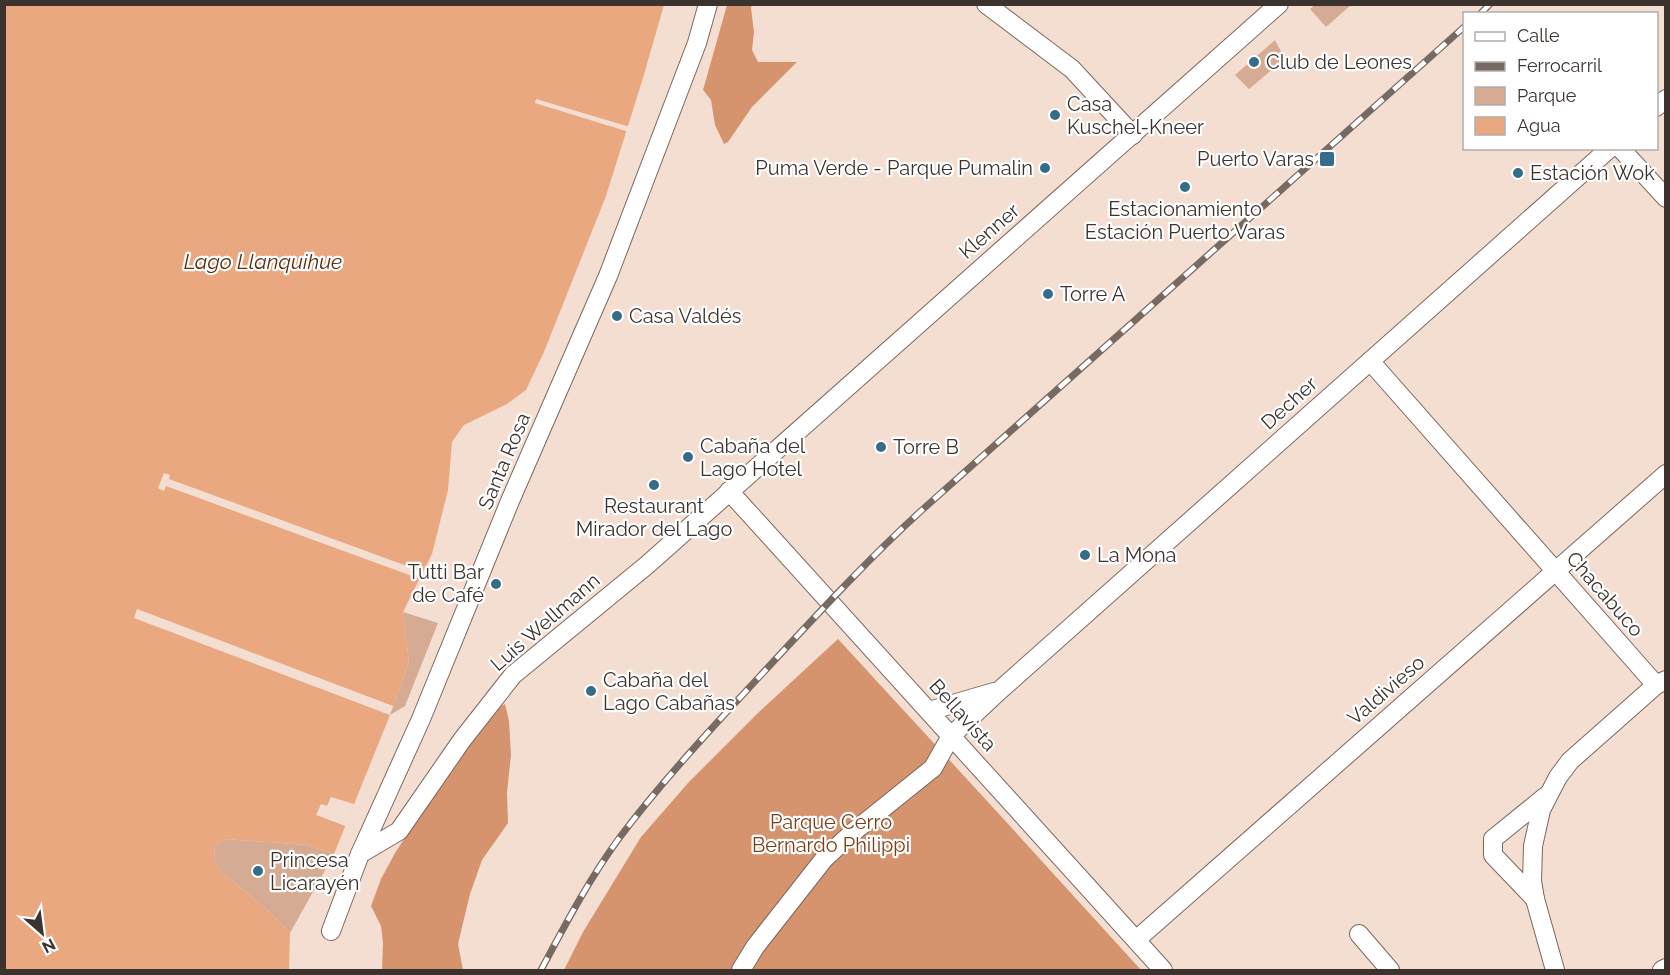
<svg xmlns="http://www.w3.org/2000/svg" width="1670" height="975" font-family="Raleway,sans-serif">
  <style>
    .green { fill: #d5ab93 }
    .forest { fill: #d5946d }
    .water { fill: #eaa881 }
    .pier { fill: #f4ded2 }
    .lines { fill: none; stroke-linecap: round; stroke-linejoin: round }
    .street-casing { stroke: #7b685d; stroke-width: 20 }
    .street { stroke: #fff; stroke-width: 18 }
    .rail-casing { stroke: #776a62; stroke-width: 7 }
    .rail { stroke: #fff; stroke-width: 4.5; stroke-dasharray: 14; stroke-linecap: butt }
    .poi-dot { fill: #356d88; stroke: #fff; stroke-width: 2 }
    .labels { text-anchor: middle; stroke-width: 4.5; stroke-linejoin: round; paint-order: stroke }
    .poi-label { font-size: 20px; fill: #3c332e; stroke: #fff; text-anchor: start }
    .street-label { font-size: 20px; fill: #3c332e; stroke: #fff }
    .park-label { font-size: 20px; fill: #7c3f15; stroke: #fff }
    .water-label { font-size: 21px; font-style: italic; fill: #592e11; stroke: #fff }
  </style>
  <rect width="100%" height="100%" fill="#f4ded2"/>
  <g class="green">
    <path d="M1315 5V4L1351 5 1326 27 1310 9Z"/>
    <path d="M1275 40 1285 59 1249 89 1235 75Z"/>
    <path d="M403 612 438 623 405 706 390 715 409 662Z"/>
    <path d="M225 839 307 845 334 854 290 933 263 906 221 872 215 861 214 846Z"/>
  </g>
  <g class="forest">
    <path d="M727 5H752L751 8 754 32 752 50 758 62H797L752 107 728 142 724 144 715 125 711 100 703 90Z"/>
    <path d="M838 639 999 814 1141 970H564L583 932 641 837 688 783 759 712Z"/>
    <path d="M505 704 509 721 511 755 507 793 508 823 482 860 470 894 458 944 463 970H382L383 943 381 926 371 906 381 879 395 853 487 714Z"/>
  </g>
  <path class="water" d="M5 5H664L643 78 606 196 544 352 526 390 507 404 464 425 452 442 448 490 432 554 403 612 409 662 390 715 334 854 307 845 225 839 214 846 215 861 221 872 263 906 290 933 289 970H5Z"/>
  <g class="pier">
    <path d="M536 99 630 127 629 132 535 103Z"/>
    <path d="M164 473 170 475 169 479 426 573 423 580 166 486 164 491 158 488Z"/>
    <path d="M137 609 393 706 390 715 134 618Z"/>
    <path d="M331 797 354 804 350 815 352 816 348 827 316 815 321 804 327 806Z"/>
  </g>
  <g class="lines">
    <defs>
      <g id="street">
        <path d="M986 4 1072 69 1133 135"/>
        <path d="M1656 107 1666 99"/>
        <path d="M1620 148 1666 198"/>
        <path d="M1370 361 1656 685"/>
        <path d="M729 491 1163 970"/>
        <path d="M929 711 994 692"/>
        <path d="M360 854 399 831 462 740 513 675 647 565 1279 4"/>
        <path d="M1535 899 1493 855V839L1546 796"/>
        <path d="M331 931 360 854 421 719 510 501 608 276 697 43 708 4"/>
        <path d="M1359 934 1390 970"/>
        <path d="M1136 940 1666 474"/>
        <path d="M741 970 755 947 824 859 852 833 933 768 951 736 999 691 1610 148"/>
        <path d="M1555 970 1535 899 1532 881 1533 846 1541 810 1558 777 1570 761 1656 685 1666 680"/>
        <path d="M1662 970 1666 968"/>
      </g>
    </defs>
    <use href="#street" class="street-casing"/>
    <use href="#street" class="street"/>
    <defs>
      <g id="rail">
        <path d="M1480 14 1490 4"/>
        <path d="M541 970C565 925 589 879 620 837 663 780 712 728 760 676 813 619 865 562 922 510L1464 27"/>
      </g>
    </defs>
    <use href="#rail" class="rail-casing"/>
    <use href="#rail" class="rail"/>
  </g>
  <g class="poi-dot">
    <circle cx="1254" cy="62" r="6"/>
    <circle cx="1055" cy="115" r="6"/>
    <rect x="1319" y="151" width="16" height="16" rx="3"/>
    <circle cx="1045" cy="168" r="6"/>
    <circle cx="1518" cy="173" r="6"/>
    <circle cx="1185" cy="187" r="6"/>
    <circle cx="1048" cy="294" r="6"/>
    <circle cx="617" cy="316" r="6"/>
    <circle cx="881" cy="447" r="6"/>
    <circle cx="688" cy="457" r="6"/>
    <circle cx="654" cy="485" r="6"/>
    <circle cx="1085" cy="555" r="6"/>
    <circle cx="496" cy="584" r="6"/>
    <circle cx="591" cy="691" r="6"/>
    <circle cx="258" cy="871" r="6"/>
  </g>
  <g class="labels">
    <g class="poi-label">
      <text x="1266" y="69">Club de Leones</text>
      <text x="1067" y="111">Casa<tspan x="1067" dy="23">Kuschel-Kneer</tspan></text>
      <text x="1314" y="166" text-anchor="end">Puerto Varas</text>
      <text x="1033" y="175" text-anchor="end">Puma Verde - Parque Pumalin</text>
      <text x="1530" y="180">Estación Wok</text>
      <text x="1185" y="216" text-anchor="middle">Estacionamiento<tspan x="1185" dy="23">Estación Puerto Varas</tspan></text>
      <text x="1060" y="301">Torre A</text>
      <text x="629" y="323">Casa Valdés</text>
      <text x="700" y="453">Cabaña del<tspan x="700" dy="23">Lago Hotel</tspan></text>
      <text x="893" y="454">Torre B</text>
      <text x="654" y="513" text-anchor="middle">Restaurant<tspan x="654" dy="23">Mirador del Lago</tspan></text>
      <text x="1097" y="562">La Mona</text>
      <text x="484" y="579" text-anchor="end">Tutti Bar<tspan x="484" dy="23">de Café</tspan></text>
      <text x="603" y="687">Cabaña del<tspan x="603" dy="23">Lago Cabañas</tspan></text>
      <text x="270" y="867">Princesa<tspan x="270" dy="23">Licarayén</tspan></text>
    </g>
    <g class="street-label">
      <text transform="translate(989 231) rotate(-41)" y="7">Klenner</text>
      <text transform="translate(1289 403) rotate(-42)" y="7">Decher</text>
      <text transform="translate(504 461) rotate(-67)" y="7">Santa Rosa</text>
      <text transform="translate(1605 594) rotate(49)" y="7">Chacabuco</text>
      <text transform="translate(545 622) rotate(-41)" y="7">Luis Wellmann</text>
      <text transform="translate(1386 690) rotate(-41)" y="7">Valdivieso</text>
      <text transform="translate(963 715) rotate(48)" y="7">Bellavista</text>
    </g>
    <g class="park-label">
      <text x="831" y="829">Parque Cerro<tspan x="831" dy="23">Bernardo Philippi</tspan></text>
    </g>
    <g class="water-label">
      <text x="263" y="269">Lago Llanquihue</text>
    </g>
  </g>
  <rect width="1670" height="975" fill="none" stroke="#3c332e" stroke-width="12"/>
  <rect x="1463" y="12" width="195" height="138" fill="#ffffff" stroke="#b1adab" stroke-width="1.5"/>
  <rect x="1475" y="32" width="30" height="9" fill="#ffffff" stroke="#b1adab" stroke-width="1.5"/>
  <text x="1517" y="42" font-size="18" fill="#3c332e">Calle</text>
  <rect x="1475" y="62" width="30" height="9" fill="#776a62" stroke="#b1adab" stroke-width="1.5"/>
  <text x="1517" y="72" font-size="18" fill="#3c332e">Ferrocarril</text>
  <rect x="1475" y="87" width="30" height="18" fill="#d5ab93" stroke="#b1adab" stroke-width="1.5"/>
  <text x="1517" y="102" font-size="18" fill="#3c332e">Parque</text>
  <rect x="1475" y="117" width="30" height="18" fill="#eaa881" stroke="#b1adab" stroke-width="1.5"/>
  <text x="1517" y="132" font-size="18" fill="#3c332e">Agua</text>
  <g transform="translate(42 933) rotate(152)" stroke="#ffffff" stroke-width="4.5" paint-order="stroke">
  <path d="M0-4.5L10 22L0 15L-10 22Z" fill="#3c332e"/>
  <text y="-9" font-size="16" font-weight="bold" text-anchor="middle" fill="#3c332e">N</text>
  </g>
</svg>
